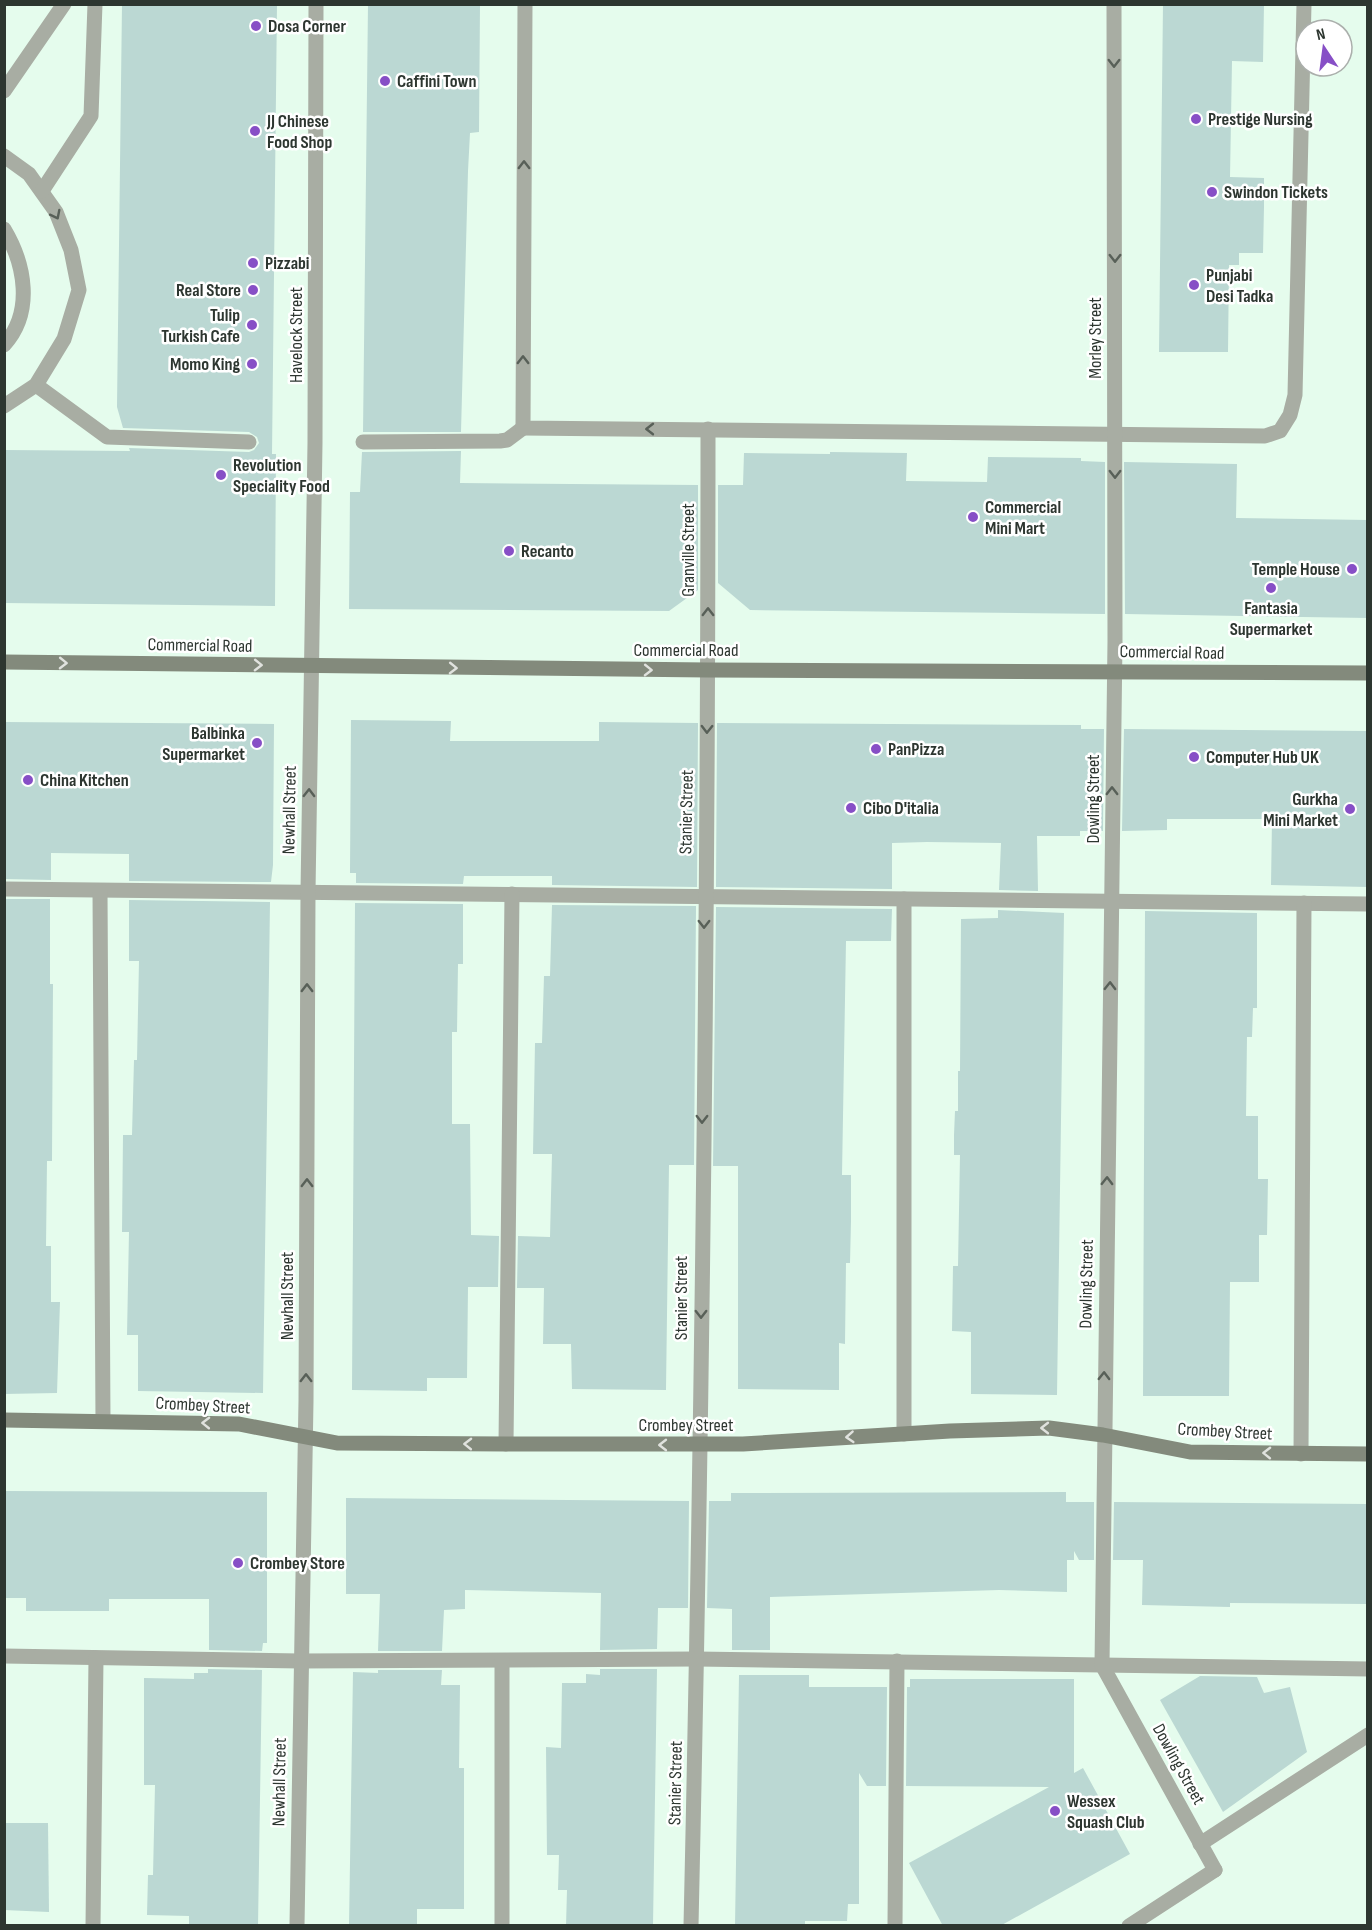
<svg xmlns="http://www.w3.org/2000/svg" width="1372" height="1930" font-family="'Sofia Sans Condensed',sans-serif">
  <style>
    .building { fill: #bbd8d3 }
    .lines { fill: none; stroke-linecap: round; stroke-linejoin: round }
    .lane { stroke: #a8ada3; stroke-width: 15 }
    .street { stroke: #a8ada3; stroke-width: 15 }
    .secondary { stroke: #838a7c; stroke-width: 15 }
    .oneway { stroke: #586058 }
    .oneway2 { stroke: #e0e2de }
    .poi-dot { fill: #874fc6; stroke: #fff; stroke-width: 2 }
    .labels { text-anchor: middle; stroke-width: 5; stroke-linejoin: round; paint-order: stroke }
    .poi-label { font-size: 18px; font-weight: bold; fill: #2d3630; stroke: #fff; text-anchor: start }
    .street-label { font-size: 18px; fill: #2d3630; stroke: #fff }
  </style>
  <rect width="100%" height="100%" fill="#e5fced"/>
  <g class="building">
    <path d="M122 4H277L272 454H276L275 606 4 603V450L130 451 129 448 249 452 254 450 259 443 257 437 249 432 123 428 117 407Z"/>
    <path d="M368 4H480L479 132 470 133 468 171 461 432H363Z"/>
    <path d="M1163 4H1264L1263 62 1232 61 1230 177 1264 178V207L1263 253H1239V265H1229L1228 352H1159Z"/>
    <path d="M461 451 460 483 698 485V590L669 611 349 609 350 492H360L362 452Z"/>
    <path d="M830 452 907 453 906 481 987 482 988 457 1081 458V461L1105 462V614L750 610 718 583V485H743L744 453 830 454Z"/>
    <path d="M1124 462 1237 464 1236 518 1368 520V618L1125 614Z"/>
    <path d="M351 720 451 721 450 741H599V722L698 723 697 887 552 885V876H464L463 884 356 883V873H350Z"/>
    <path d="M4 722 274 724 273 865 271 882 129 881V854L51 853V880L4 879Z"/>
    <path d="M717 723 1081 725V729H1104L1103 831H1080V836H1037L1038 891 999 890 1001 843 927 842 892 843V889L716 887Z"/>
    <path d="M1124 729 1368 731V887L1271 885 1272 819H1167V830L1122 831Z"/>
    <path d="M4 899H50V984H53L52 1161H47L46 1246H51V1302H60L57 1393 4 1394Z"/>
    <path d="M129 900 270 902 263 1393 138 1391V1335H127L129 1232H122L123 1135H132L134 1060H137L139 961H129Z"/>
    <path d="M355 903 463 904V964H458L457 1032H452V1124H470L471 1235 499 1236 498 1287H468L467 1378H427V1391L352 1390Z"/>
    <path d="M552 905 696 906 694 1165H669L666 1390 572 1389 571 1344H543L544 1288H517L518 1236 550 1237 552 1154H533L535 1043H542L544 976H550Z"/>
    <path d="M716 907 892 909 891 941H846L842 1175H851V1221L850 1263H846L845 1344 839 1343V1390L738 1389V1166H713Z"/>
    <path d="M998 910 1064 913 1057 1395 971 1394V1332L952 1331 953 1266H958L960 1155H954V1135L955 1111H958V1071H960L961 919 998 918Z"/>
    <path d="M1145 911 1257 913V1008H1253L1252 1037H1247L1246 1116H1258V1179H1268L1267 1235H1259V1282H1230L1229 1396H1143Z"/>
    <path d="M4 1491 267 1492V1643H263L262 1651 209 1650V1599H109V1611H26V1598H4Z"/>
    <path d="M1066 1492V1502H1094V1560H1079L1074 1551V1560H1067V1592L999 1590 770 1597V1650H732V1609L707 1608 709 1501H731V1493Z"/>
    <path d="M346 1498 689 1501 688 1608H658L657 1649 600 1650 601 1593 465 1590V1609L444 1610 442 1651H378L380 1594H346Z"/>
    <path d="M1114 1502 1368 1504V1604L1230 1603V1607L1142 1605 1143 1560H1113Z"/>
    <path d="M208 1669 262 1670 258 1926H189V1916L147 1915 148 1875H153L155 1785H144V1678L194 1679V1673H208Z"/>
    <path d="M600 1669H657L653 1926H566L567 1890H558L559 1855H547L546 1747 561 1748 562 1683H586V1674L600 1675Z"/>
    <path d="M378 1670H442L441 1685H460L459 1768H464V1909H417V1926H349L353 1672 378 1673Z"/>
    <path d="M739 1675H809V1687H887L886 1786H867L859 1773V1904H848L847 1921H805V1926H735Z"/>
    <path d="M1200 1676 1257 1677 1264 1693 1290 1687 1307 1752 1223 1812 1160 1700Z"/>
    <path d="M910 1679H1074V1773L1083 1768 1130 1854 1000 1926H943L909 1863 1049 1787 906 1786 907 1687H910Z"/>
    <path d="M4 1823H48L49 1912 4 1910Z"/>
  </g>
  <g class="lines">
    <g class="lane">
      <path d="M4 156 29 174 56 212 71 250 79 290 64 339 36 385 4 406"/>
      <path d="M42 191 91 116 95 4"/>
      <path d="M4 229C25 264 34 312 4 345"/>
      <path d="M36 385 107 437 249 442"/>
      <path d="M363 442 500 441 507 440 523 428"/>
      <path d="M4 889 1368 904"/>
      <path d="M100 891 103 1421"/>
      <path d="M904 899V1434"/>
      <path d="M506 1444 512 894"/>
      <path d="M1301 1454 1304 903"/>
      <path d="M4 1656 300 1661 697 1659 1368 1669"/>
      <path d="M1200 1844 1368 1735"/>
      <path d="M93 1926 96 1658"/>
      <path d="M502 1926V1661"/>
      <path d="M895 1926 897 1661"/>
      <path d="M1129 1926 1215 1870"/>
    </g>
    <g class="street">
      <path d="M525 4 523 428 1265 436 1280 431 1290 415 1295 395 1304 4"/>
      <path d="M1114 4 1115 641 1102 1665 1215 1870"/>
      <path d="M4 91 64 4"/>
      <path d="M297 1926 306 1401 308 892 315 443 316 4"/>
      <path d="M691 1926C702 1427 708 928 708 429"/>
    </g>
    <g class="secondary">
      <path d="M4 662 708 670 1368 673"/>
      <path d="M4 1420 239 1424 337 1443 506 1444H743L950 1431 1049 1428 1103 1435 1190 1452 1368 1454"/>
    </g>
  </g>
  <defs><path id="oneway-chevron" d="M-2-3.5L2.5 0L-2 3.5" fill="none" stroke-width="1.6" stroke-linecap="round" stroke-linejoin="round" transform="scale(1.5)"/></defs>
  <g class="oneway">
    <use href="#oneway-chevron" transform="translate(1114 63) rotate(90)"/>
    <use href="#oneway-chevron" transform="translate(524 165) rotate(-90)"/>
    <use href="#oneway-chevron" transform="translate(56 215) rotate(63)"/>
    <use href="#oneway-chevron" transform="translate(1115 258) rotate(90)"/>
    <use href="#oneway-chevron" transform="translate(523 360) rotate(-90)"/>
    <use href="#oneway-chevron" transform="translate(650 429) rotate(-180)"/>
    <use href="#oneway-chevron" transform="translate(1115 474) rotate(90)"/>
    <use href="#oneway-chevron" transform="translate(708 612) rotate(-90)"/>
    <use href="#oneway-chevron" transform="translate(707 729) rotate(91)"/>
    <use href="#oneway-chevron" transform="translate(1112 791) rotate(-90)"/>
    <use href="#oneway-chevron" transform="translate(309 793) rotate(-89)"/>
    <use href="#oneway-chevron" transform="translate(704 924) rotate(90)"/>
    <use href="#oneway-chevron" transform="translate(1110 986) rotate(-89)"/>
    <use href="#oneway-chevron" transform="translate(307 988) rotate(-90)"/>
    <use href="#oneway-chevron" transform="translate(702 1119) rotate(90)"/>
    <use href="#oneway-chevron" transform="translate(1107 1181) rotate(-89)"/>
    <use href="#oneway-chevron" transform="translate(307 1183) rotate(-90)"/>
    <use href="#oneway-chevron" transform="translate(701 1314) rotate(90)"/>
    <use href="#oneway-chevron" transform="translate(1104 1376) rotate(-89)"/>
    <use href="#oneway-chevron" transform="translate(306 1378) rotate(-90)"/>
  </g>
  <g class="oneway2">
    <use href="#oneway-chevron" transform="translate(63 663) rotate(1)"/>
    <use href="#oneway-chevron" transform="translate(258 665) rotate(1)"/>
    <use href="#oneway-chevron" transform="translate(453 668) rotate(1)"/>
    <use href="#oneway-chevron" transform="translate(648 670) rotate(1)"/>
    <use href="#oneway-chevron" transform="translate(206 1423) rotate(-179)"/>
    <use href="#oneway-chevron" transform="translate(1045 1428) rotate(180)"/>
    <use href="#oneway-chevron" transform="translate(850 1437) rotate(176)"/>
    <use href="#oneway-chevron" transform="translate(468 1444) rotate(-179)"/>
    <use href="#oneway-chevron" transform="translate(663 1445) rotate(-180)"/>
    <use href="#oneway-chevron" transform="translate(1267 1453) rotate(-179)"/>
  </g>
  <g class="poi-dot">
    <circle cx="256" cy="26" r="6"/>
    <circle cx="385" cy="81" r="6"/>
    <circle cx="1196" cy="119" r="6"/>
    <circle cx="255" cy="131" r="6"/>
    <circle cx="1212" cy="192" r="6"/>
    <circle cx="253" cy="263" r="6"/>
    <circle cx="1194" cy="285" r="6"/>
    <circle cx="253" cy="290" r="6"/>
    <circle cx="252" cy="325" r="6"/>
    <circle cx="252" cy="364" r="6"/>
    <circle cx="221" cy="475" r="6"/>
    <circle cx="973" cy="517" r="6"/>
    <circle cx="509" cy="551" r="6"/>
    <circle cx="1352" cy="569" r="6"/>
    <circle cx="1271" cy="588" r="6"/>
    <circle cx="257" cy="743" r="6"/>
    <circle cx="876" cy="749" r="6"/>
    <circle cx="1194" cy="757" r="6"/>
    <circle cx="28" cy="780" r="6"/>
    <circle cx="851" cy="808" r="6"/>
    <circle cx="1350" cy="809" r="6"/>
    <circle cx="238" cy="1563" r="6"/>
    <circle cx="1055" cy="1811" r="6"/>
  </g>
  <g class="labels">
    <g class="poi-label">
      <text x="268" y="32">Dosa Corner</text>
      <text x="397" y="87">Caffini Town</text>
      <text x="1208" y="125">Prestige Nursing</text>
      <text x="267" y="127">JJ Chinese<tspan x="267" dy="21">Food Shop</tspan></text>
      <text x="1224" y="198">Swindon Tickets</text>
      <text x="265" y="269">Pizzabi</text>
      <text x="1206" y="281">Punjabi<tspan x="1206" dy="21">Desi Tadka</tspan></text>
      <text x="241" y="296" text-anchor="end">Real Store</text>
      <text x="240" y="321" text-anchor="end">Tulip<tspan x="240" dy="21">Turkish Cafe</tspan></text>
      <text x="240" y="370" text-anchor="end">Momo King</text>
      <text x="233" y="471">Revolution<tspan x="233" dy="21">Speciality Food</tspan></text>
      <text x="985" y="513">Commercial<tspan x="985" dy="21">Mini Mart</tspan></text>
      <text x="521" y="557">Recanto</text>
      <text x="1340" y="575" text-anchor="end">Temple House</text>
      <text x="1271" y="614" text-anchor="middle">Fantasia<tspan x="1271" dy="21">Supermarket</tspan></text>
      <text x="245" y="739" text-anchor="end">Balbinka<tspan x="245" dy="21">Supermarket</tspan></text>
      <text x="888" y="755">PanPizza</text>
      <text x="1206" y="763">Computer Hub UK</text>
      <text x="40" y="786">China Kitchen</text>
      <text x="1338" y="805" text-anchor="end">Gurkha<tspan x="1338" dy="21">Mini Market</tspan></text>
      <text x="863" y="814">Cibo D'italia</text>
      <text x="250" y="1569">Crombey Store</text>
      <text x="1067" y="1807">Wessex<tspan x="1067" dy="21">Squash Club</tspan></text>
    </g>
    <g class="street-label">
      <text transform="translate(296 335) rotate(-90)" y="6">Havelock Street</text>
      <text transform="translate(1095 338) rotate(-90)" y="6">Morley Street</text>
      <text transform="translate(688 550) rotate(-90)" y="6">Granville Street</text>
      <text transform="translate(200 645) rotate(1)" y="6">Commercial Road</text>
      <text x="686" y="656">Commercial Road</text>
      <text transform="translate(1172 652) rotate(1)" y="6">Commercial Road</text>
      <text transform="translate(1093 799) rotate(-90)" y="6">Dowling Street</text>
      <text transform="translate(289 810) rotate(-89)" y="6">Newhall Street</text>
      <text transform="translate(686 812) rotate(-89)" y="6">Stanier Street</text>
      <text transform="translate(1086 1284) rotate(-89)" y="6">Dowling Street</text>
      <text transform="translate(287 1296) rotate(-90)" y="6">Newhall Street</text>
      <text transform="translate(681 1298) rotate(-90)" y="6">Stanier Street</text>
      <text transform="translate(203 1405) rotate(3)" y="6">Crombey Street</text>
      <text x="686" y="1431">Crombey Street</text>
      <text transform="translate(1225 1431) rotate(3)" y="6">Crombey Street</text>
      <text transform="translate(1179 1764) rotate(61)" y="6">Dowling Street</text>
      <text transform="translate(279 1782) rotate(-89)" y="6">Newhall Street</text>
      <text transform="translate(675 1783) rotate(-89)" y="6">Stanier Street</text>
    </g>
  </g>
  <rect width="1372" height="1930" fill="none" stroke="#2d3630" stroke-width="12"/>
  <g transform="translate(1324 48) rotate(347)"><circle r="28" fill="#ffffff" stroke="#abafac" stroke-width="1.5"/>
  <path d="M0-4.5L10 22L0 15L-10 22Z" fill="#874fc6"/>
  <text y="-9" font-size="16" font-weight="bold" text-anchor="middle" fill="#2d3630">N</text>
  </g>
</svg>
